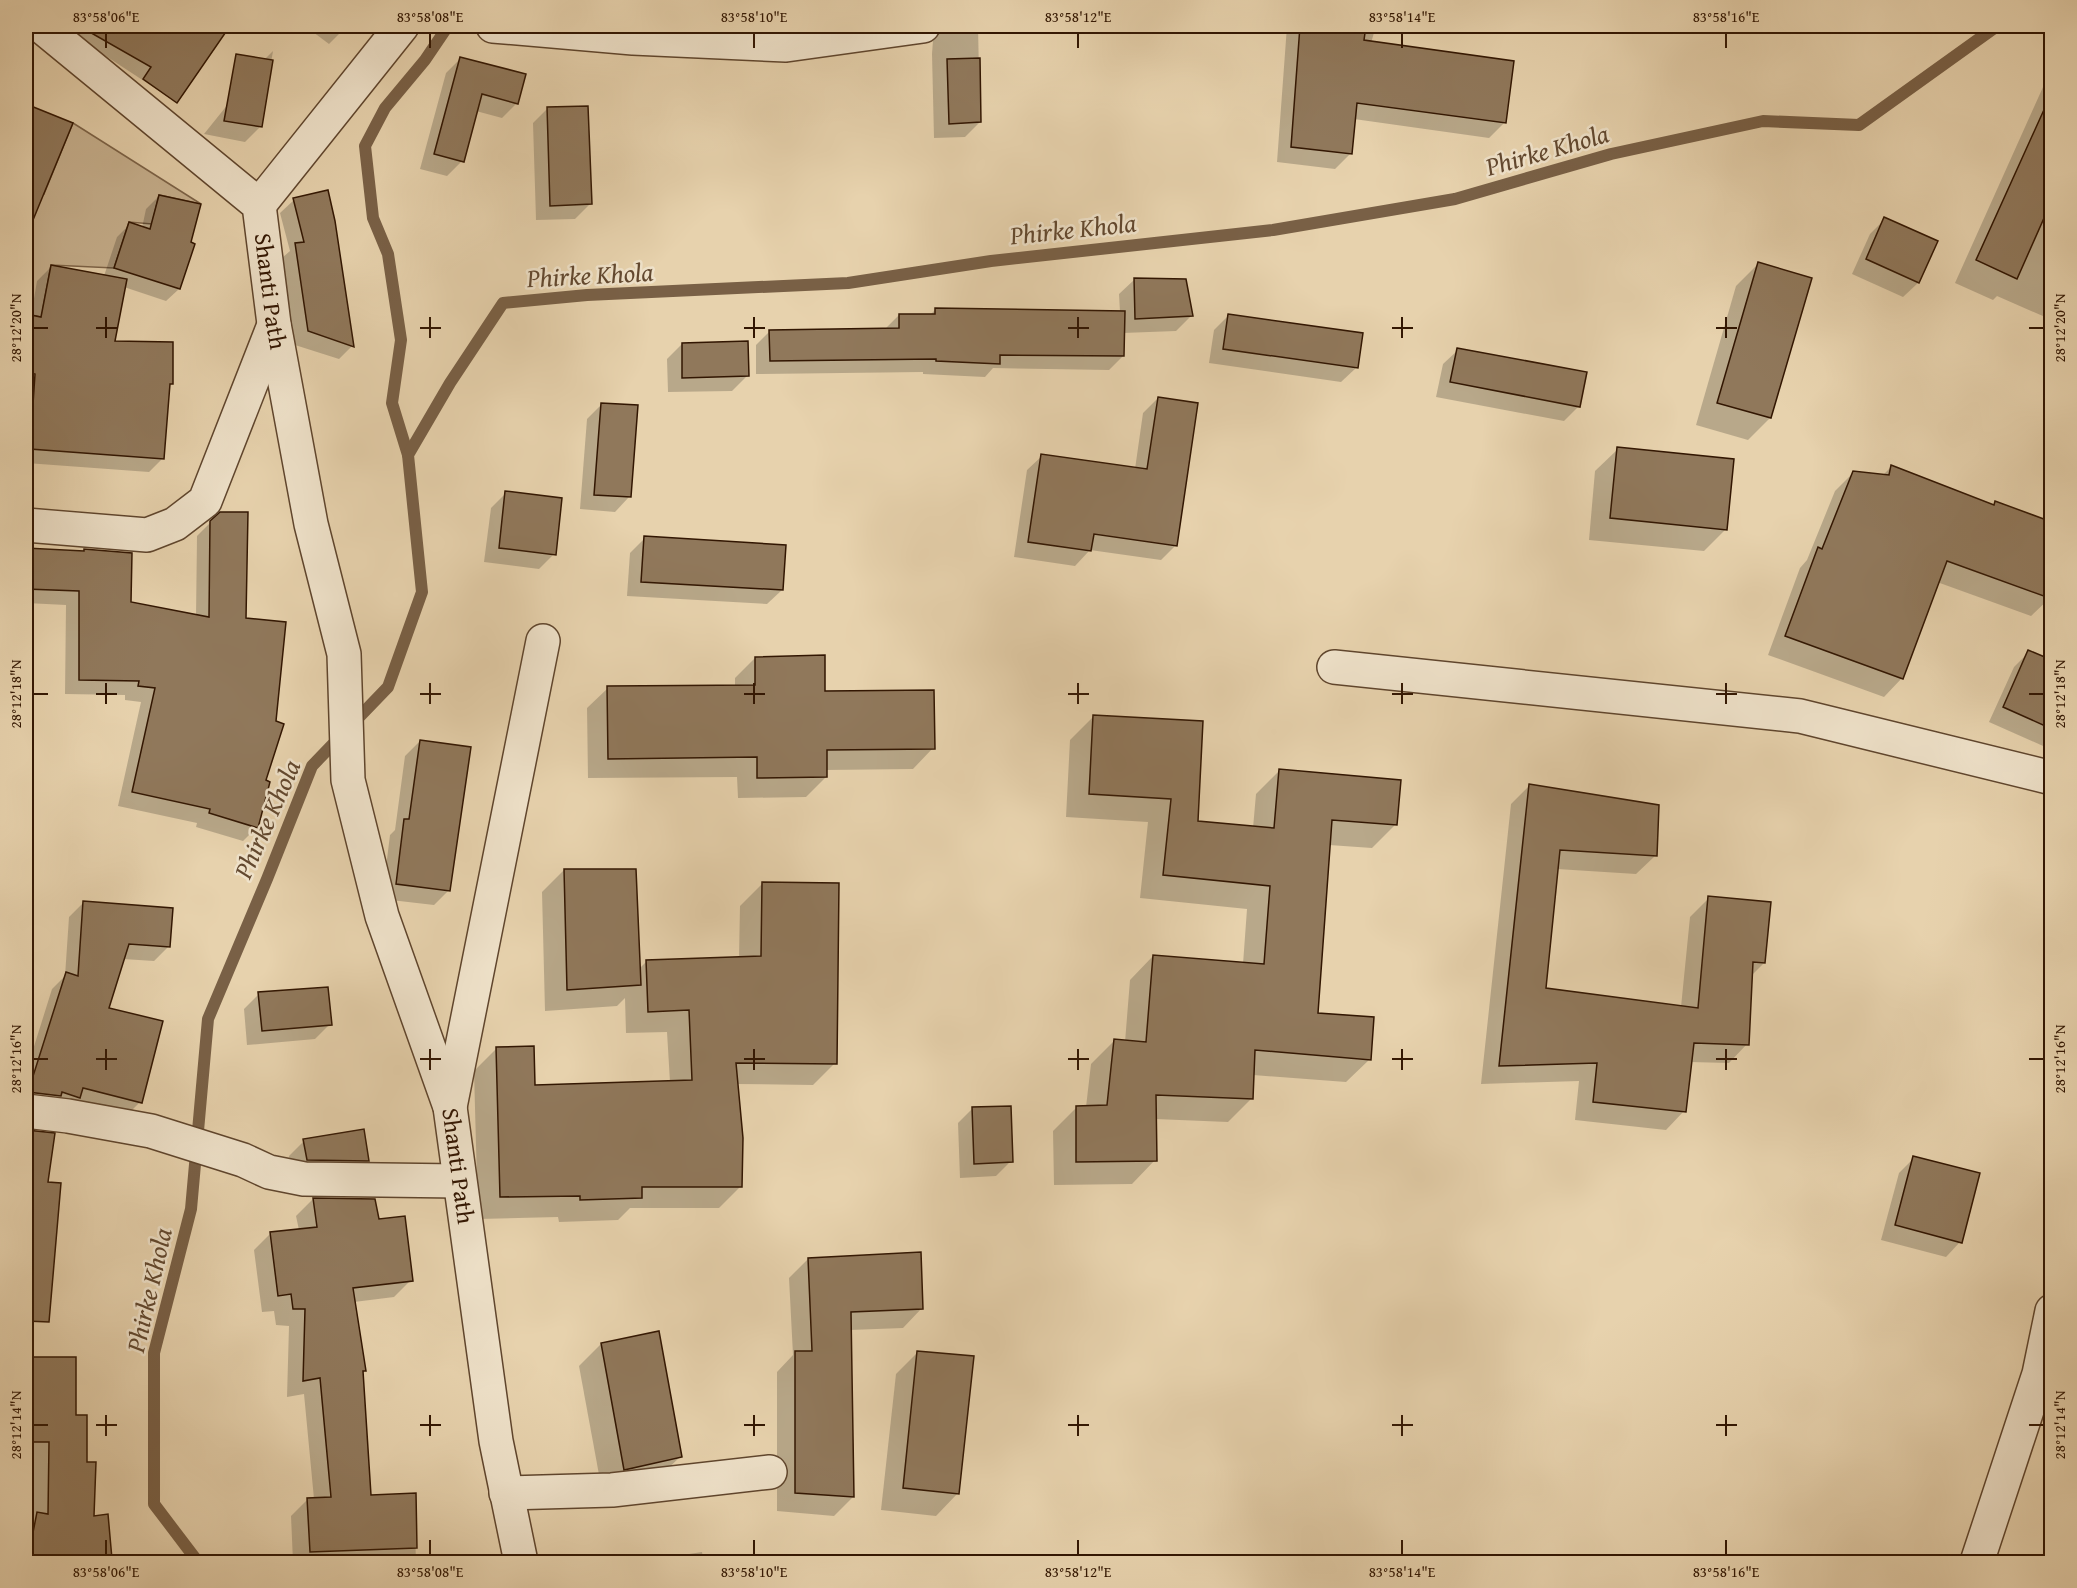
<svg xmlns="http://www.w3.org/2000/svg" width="2077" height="1588" font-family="'Gentium Book Plus',serif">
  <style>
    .green { fill: #c8b290; stroke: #7d6449; stroke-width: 1.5 }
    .shadow { fill: #0003 }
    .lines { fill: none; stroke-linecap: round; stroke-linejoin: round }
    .stream { stroke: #796046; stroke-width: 12 }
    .building { fill: #90785b; stroke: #321602; stroke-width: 1.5 }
    .minor-casing { stroke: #5f452d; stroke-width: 36 }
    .minor { stroke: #efe2ca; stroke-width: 33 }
    .ticks { fill: none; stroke: #321602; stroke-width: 2 }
    .labels { text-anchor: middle; stroke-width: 5; stroke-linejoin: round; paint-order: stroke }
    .street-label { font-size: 24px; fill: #321602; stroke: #efe2ca }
    .water-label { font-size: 26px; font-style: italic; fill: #62482f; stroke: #efe2ca }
    .neatline { fill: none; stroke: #321602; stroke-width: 2 }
    .ticks-label { font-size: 15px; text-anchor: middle; fill: #321602 }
  </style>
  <rect width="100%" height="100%" fill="#e7d2ad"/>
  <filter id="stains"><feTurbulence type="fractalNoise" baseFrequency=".00333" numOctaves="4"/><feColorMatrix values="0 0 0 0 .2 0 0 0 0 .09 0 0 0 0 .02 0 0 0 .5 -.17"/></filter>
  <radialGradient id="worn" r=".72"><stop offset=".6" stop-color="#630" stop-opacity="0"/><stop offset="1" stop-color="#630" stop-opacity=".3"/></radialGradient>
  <path class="green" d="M73 123 201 204 159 195 152 224 129 222 114 268 51 265 43 308 45 318 26 314V186L44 194Z"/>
  <g class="shadow">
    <path d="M60 26H228L186 88 173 100Z"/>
    <path d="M305 26H347L329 44Z"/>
    <path d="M934 26H978L980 122 965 137 934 138 932 54Z"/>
    <path d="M1287 26H1376L1371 43 1504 123 1489 138 1354 119 1350 154 1335 169 1277 162Z"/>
    <path d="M1556 26H1583L1575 33Z"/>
    <path d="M273 51 260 127 245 142 204 134 261 63Z"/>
    <path d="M460 59 524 75 516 104 502 118 476 111 462 161 447 176 420 169 446 73Z"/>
    <path d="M2052 67V320L1997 296 1993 300 1955 283Z"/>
    <path d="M26 106 71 124 29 207 26 205Z"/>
    <path d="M548 108 590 204 575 219 536 220 533 123Z"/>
    <path d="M159 196 189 243 179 289 166 301 124 287 113 342 171 384 168 386 163 458 149 472 26 463V315L31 316 37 281 51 267 104 276 117 237 130 224 142 228 146 209Z"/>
    <path d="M294 200 352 346 339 359 295 345 282 258 290 251 280 213Z"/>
    <path d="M1885 219 1936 241 1918 283 1903 297 1852 274 1870 234Z"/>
    <path d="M1759 263 1770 418 1748 440 1696 425 1736 286Z"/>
    <path d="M1134 280 1191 316 1176 331 1123 333V356L1109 370 993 368 985 377 923 374V372L756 374V345L770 331 885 329 899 315H930L935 310 1120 312 1119 294Z"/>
    <path d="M1229 315 1356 368 1341 382 1209 363 1214 330Z"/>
    <path d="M682 344 747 376 732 391 668 392 667 359Z"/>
    <path d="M2052 345V359L2046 357Z"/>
    <path d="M1458 350 1579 406 1564 421 1436 397 1443 364Z"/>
    <path d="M1158 398 1176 545 1161 560 1090 550 1075 566 1014 557 1027 470 1042 456 1135 469 1143 413Z"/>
    <path d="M602 404 629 497 615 512 580 509 587 419Z"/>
    <path d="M1618 449 1726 529 1704 551 1589 540 1595 471Z"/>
    <path d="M1891 467 1992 506 1995 503 2050 598 2031 616 1937 582 1902 678 1884 697 1768 655 1800 568 1807 560 1835 491 1853 473 1882 476Z"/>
    <path d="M506 493 554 554 539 569 484 562 491 508Z"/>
    <path d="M220 513 245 619 257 827 243 841 196 827 197 823 118 806 141 702 125 700V695L65 694 66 605 26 603V550L82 553 84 550 129 604 196 616 197 536Z"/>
    <path d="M645 538 782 590 767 604 627 596 630 553Z"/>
    <path d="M2029 652 2052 662V750L1989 722 2014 667Z"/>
    <path d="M755 658 933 748 913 769 826 770V777L806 797 738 798 737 777 588 778 587 708 608 688 735 686V678Z"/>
    <path d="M1094 716 1196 823 1253 828 1256 794 1279 771 1395 825 1372 848 1329 845 1317 1014 1370 1059 1346 1082 1253 1075 1252 1098 1228 1122 1155 1119V1160L1132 1184 1054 1185 1053 1131 1077 1107H1086L1091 1064 1114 1041 1125 1042 1130 980 1153 956 1243 964 1247 909 1140 898 1148 822 1066 817 1070 740Z"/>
    <path d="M420 741 449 890 434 905 382 899 390 835 395 830 405 756Z"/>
    <path d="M1530 785 1655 856 1636 874 1557 869 1545 990 1681 1007 1690 917 1709 898 1764 963 1751 976 1747 1044 1729 1063 1690 1062 1684 1111 1666 1130 1575 1120 1579 1081 1481 1084 1511 804Z"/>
    <path d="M564 870 639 969 647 961 739 958 740 906 762 884 835 1063 813 1085 736 1084 741 1186 719 1208H630L618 1220 559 1222 558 1217 478 1219 474 1071 496 1049 533 1087 670 1082 667 1032 626 1033 625 998 617 1006 545 1011 542 892Z"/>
    <path d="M84 902 169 946 154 961 123 959 107 1009 140 1102 125 1117 26 1108V1072L52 989 65 976 69 917Z"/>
    <path d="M259 994 330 1024 315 1039 247 1045 244 1009Z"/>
    <path d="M973 1108 1011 1161 996 1176 960 1178 958 1123Z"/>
    <path d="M26 1130 54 1135 46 1183 35 1309 26 1308Z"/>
    <path d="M304 1141 368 1161 353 1175H292L289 1156Z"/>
    <path d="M1914 1158 1960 1242 1946 1257 1881 1240 1899 1173Z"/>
    <path d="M313 1199 377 1221 411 1280 394 1297 354 1302 364 1370 361 1373 370 1497 414 1495 416 1562H293L291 1516 308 1499H314L304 1394 287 1397 289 1326 276 1325 274 1311 262 1312 254 1250 271 1233 299 1230 296 1216Z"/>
    <path d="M808 1259 922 1308 903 1328 850 1330 853 1497 834 1516 777 1511V1372L793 1355 789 1278Z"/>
    <path d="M601 1344 681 1456 658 1478 602 1491 579 1366Z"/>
    <path d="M918 1352 958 1493 936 1516 881 1510 896 1374Z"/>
    <path d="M26 1359H75V1417L85 1463 92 1517 111 1559 107 1562H26Z"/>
    <path d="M702 1552 704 1562H638Z"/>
  </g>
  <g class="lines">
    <g class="stream">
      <path d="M408 455 392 403 401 340 388 254 373 218 365 146 385 108 425 60 448 26"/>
      <path d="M198 1562 154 1504V1353L191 1209 208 1019 267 879 312 766 388 687 422 592 408 455 450 383 503 303 587 295 848 283 991 261 1273 230 1455 199 1611 154 1763 121 1859 125 1997 26"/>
    </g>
  </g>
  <g class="building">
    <path d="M79 26H230L177 103 143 79 151 67Z"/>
    <path d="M1300 26 1365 33 1364 40 1514 61 1506 123 1357 103 1352 154 1291 147Z"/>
    <path d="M236 54 273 60 262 127 224 121Z"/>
    <path d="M460 57 526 74 518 104 482 94 464 162 434 154Z"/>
    <path d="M980 58 981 122 949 124 947 59Z"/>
    <path d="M2052 92V200L2017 279 1976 260Z"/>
    <path d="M26 104 73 123 26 237Z"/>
    <path d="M588 106 592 204 550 206 547 107Z"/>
    <path d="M328 190 335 221 354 347 308 331 295 243 304 242 293 198Z"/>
    <path d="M159 195 201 204 191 242 195 244 180 289 114 268 129 222 150 229Z"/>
    <path d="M1884 217 1938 241 1919 283 1866 259Z"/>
    <path d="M1758 262 1812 278 1771 418 1717 403Z"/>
    <path d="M51 265 127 279 115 341 173 342V384H170L164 459 30 449 35 374 26 372V314L41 317Z"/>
    <path d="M1134 278 1186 279 1193 316 1135 319Z"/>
    <path d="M935 308 1125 311 1124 356 1000 355V364L936 361V359L770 361 769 330 899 328V314H935Z"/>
    <path d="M1228 314 1363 333 1358 368 1223 349Z"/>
    <path d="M748 341 749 376 682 378V343Z"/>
    <path d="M1457 348 1587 372 1580 407 1450 382Z"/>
    <path d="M1158 397 1198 403 1177 546 1094 534 1091 551 1028 542 1041 454 1147 469Z"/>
    <path d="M601 403 638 405 631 497 594 495Z"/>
    <path d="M1617 447 1734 459 1727 530 1610 518Z"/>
    <path d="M1891 465 1994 505 1995 501 2052 522V599L1947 561 1903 679 1785 636 1818 547 1822 549 1853 471 1889 475Z"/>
    <path d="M505 491 562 498 556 555 499 548Z"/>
    <path d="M220 512H248L246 618 286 622 276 721 284 724 266 780 270 782 258 828 209 813 210 809 132 792 155 688 138 686 139 681 79 680V591L26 589V548L84 551V549L132 553 131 602 209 617 210 521Z"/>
    <path d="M644 536 786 545 783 590 641 582Z"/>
    <path d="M2028 650 2052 660V729L2003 707Z"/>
    <path d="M825 655V691L934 690 935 749 827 750V777L757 778V757L608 759 607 686 755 685V657Z"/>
    <path d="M1093 715 1203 721 1198 821 1274 828 1279 769 1401 780 1397 825 1332 820 1318 1013 1374 1017 1371 1060 1255 1050 1253 1099 1156 1095 1157 1161 1076 1162V1106L1107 1105 1114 1039 1146 1042 1153 955 1264 964 1270 886 1163 875 1171 799 1089 794Z"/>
    <path d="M420 740 471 747 450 891 396 884 404 819H409Z"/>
    <path d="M1529 784 1659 805 1657 856 1560 850 1546 988 1698 1008 1708 896 1771 902 1765 963 1753 962 1749 1045 1694 1043 1686 1112 1593 1102 1597 1063 1499 1066Z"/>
    <path d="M564 869H636L641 985 567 990Z"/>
    <path d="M762 882 839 883 837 1064 736 1063 743 1138 742 1187H642V1198L580 1200V1196L500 1197 496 1047 534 1046 535 1085 692 1080 689 1010 648 1012 646 960 761 956Z"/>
    <path d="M83 901 173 908 170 947 129 944 109 1008 163 1021 142 1103 83 1088 80 1098 62 1092 61 1096 28 1092 66 972 78 976Z"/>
    <path d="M328 987 332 1025 262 1031 258 992Z"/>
    <path d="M1011 1106 1013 1162 974 1164 972 1107Z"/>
    <path d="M364 1129 369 1161 307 1160 303 1139Z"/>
    <path d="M26 1130 55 1133 48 1182 61 1183 49 1322 26 1321Z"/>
    <path d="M1913 1156 1980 1173 1962 1243 1895 1225Z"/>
    <path d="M313 1198 375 1199 379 1219 405 1216 413 1281 353 1288 366 1371H363L371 1495 416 1493 417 1548 310 1552 307 1498 331 1497 320 1378 303 1381 305 1309H293L291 1294 278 1296 270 1232 317 1227Z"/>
    <path d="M921 1252 923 1309 851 1312 854 1497 795 1493V1351H812L808 1258Z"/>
    <path d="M659 1331 682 1457 624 1470 601 1343Z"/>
    <path d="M917 1351 974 1356 959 1494 903 1488Z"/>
    <path d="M26 1357H76V1415H87V1462H96L94 1516 108 1514 112 1559 78 1563H27L37 1512 48 1514 49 1442H26Z"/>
  </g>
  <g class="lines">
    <defs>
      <g id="minor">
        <path id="s1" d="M41 26 259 205 274 324 289 405 311 524 344 654 348 780 382 916 450 1107 496 1441 521 1562"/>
        <path d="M493 26 633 38 786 45 923 26"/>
        <path d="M259 205 402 26"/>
        <path d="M26 525 147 535 175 524 205 501 274 325"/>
        <path d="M1334 667 1800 716 2052 778"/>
        <path d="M450 1107 543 641"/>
        <path d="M26 1111 68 1116 151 1131 243 1160 269 1172 304 1179 459 1181"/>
        <path d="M506 1493 612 1490 770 1472"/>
        <path d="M1977 1562 2039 1374 2052 1311"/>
      </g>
    </defs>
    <use href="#minor" class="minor-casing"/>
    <use href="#minor" class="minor"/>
  </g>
  <path class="ticks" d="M106 33V48M430 33V48M754 33V48M1078 33V48M1402 33V48M1726 33V48M106 317V338M430 317V338M754 317V338M1078 317V338M1402 317V338M1726 317V338M33 328H48M96 328H117M420 328H441M744 328H765M1068 328H1089M1392 328H1413M1716 328H1737M2029 328H2044M106 683V704M430 683V704M754 683V704M1078 683V704M1402 683V704M1726 683V704M33 694H48M96 694H117M420 694H441M744 694H765M1068 694H1089M1392 694H1413M1716 694H1737M2029 694H2044M106 1049V1070M430 1049V1070M754 1049V1070M1078 1049V1070M1402 1049V1070M1726 1049V1070M33 1059H48M96 1059H117M420 1059H441M744 1059H765M1068 1059H1089M1392 1059H1413M1716 1059H1737M2029 1059H2044M106 1415V1436M430 1415V1436M754 1415V1436M1078 1415V1436M1402 1415V1436M1726 1415V1436M33 1425H48M96 1425H117M420 1425H441M744 1425H765M1068 1425H1089M1392 1425H1413M1716 1425H1737M2029 1425H2044M106 1540V1555M430 1540V1555M754 1540V1555M1078 1540V1555M1402 1540V1555M1726 1540V1555"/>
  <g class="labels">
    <g class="street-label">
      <text dy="8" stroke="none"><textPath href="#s1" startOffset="369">Shanti Path</textPath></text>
      <text dy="8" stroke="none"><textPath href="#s1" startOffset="1268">Shanti Path</textPath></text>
    </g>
    <g class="water-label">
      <text transform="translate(1547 150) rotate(-16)" y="9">Phirke Khola</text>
      <text transform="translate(1073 229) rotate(-6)" y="9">Phirke Khola</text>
      <text transform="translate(590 275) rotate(-3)" y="9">Phirke Khola</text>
      <text transform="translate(267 819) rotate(-66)" y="9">Phirke Khola</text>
      <text transform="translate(149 1290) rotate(-77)" y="9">Phirke Khola</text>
    </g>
  </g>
  <rect width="2077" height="1588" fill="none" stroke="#e7d2ad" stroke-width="66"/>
  <rect x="33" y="33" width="2011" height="1522" class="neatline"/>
  <g class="ticks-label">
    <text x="106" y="22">83°58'06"E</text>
    <text x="430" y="22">83°58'08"E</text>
    <text x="754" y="22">83°58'10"E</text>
    <text x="1078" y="22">83°58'12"E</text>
    <text x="1402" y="22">83°58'14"E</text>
    <text x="1726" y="22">83°58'16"E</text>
    <text transform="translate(16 328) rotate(-90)" y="5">28°12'20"N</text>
    <text transform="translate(2060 328) rotate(-90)" y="5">28°12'20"N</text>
    <text transform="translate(16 694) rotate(-90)" y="5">28°12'18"N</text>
    <text transform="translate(2060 694) rotate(-90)" y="5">28°12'18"N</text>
    <text transform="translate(16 1059) rotate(-90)" y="5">28°12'16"N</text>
    <text transform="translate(2060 1059) rotate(-90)" y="5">28°12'16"N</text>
    <text transform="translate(16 1425) rotate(-90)" y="5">28°12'14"N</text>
    <text transform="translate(2060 1425) rotate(-90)" y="5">28°12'14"N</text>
    <text x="106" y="1577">83°58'06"E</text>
    <text x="430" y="1577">83°58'08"E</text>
    <text x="754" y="1577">83°58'10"E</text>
    <text x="1078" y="1577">83°58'12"E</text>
    <text x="1402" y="1577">83°58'14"E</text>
    <text x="1726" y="1577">83°58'16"E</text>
  </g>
  <rect width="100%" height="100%" filter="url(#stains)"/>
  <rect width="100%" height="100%" fill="url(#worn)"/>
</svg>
